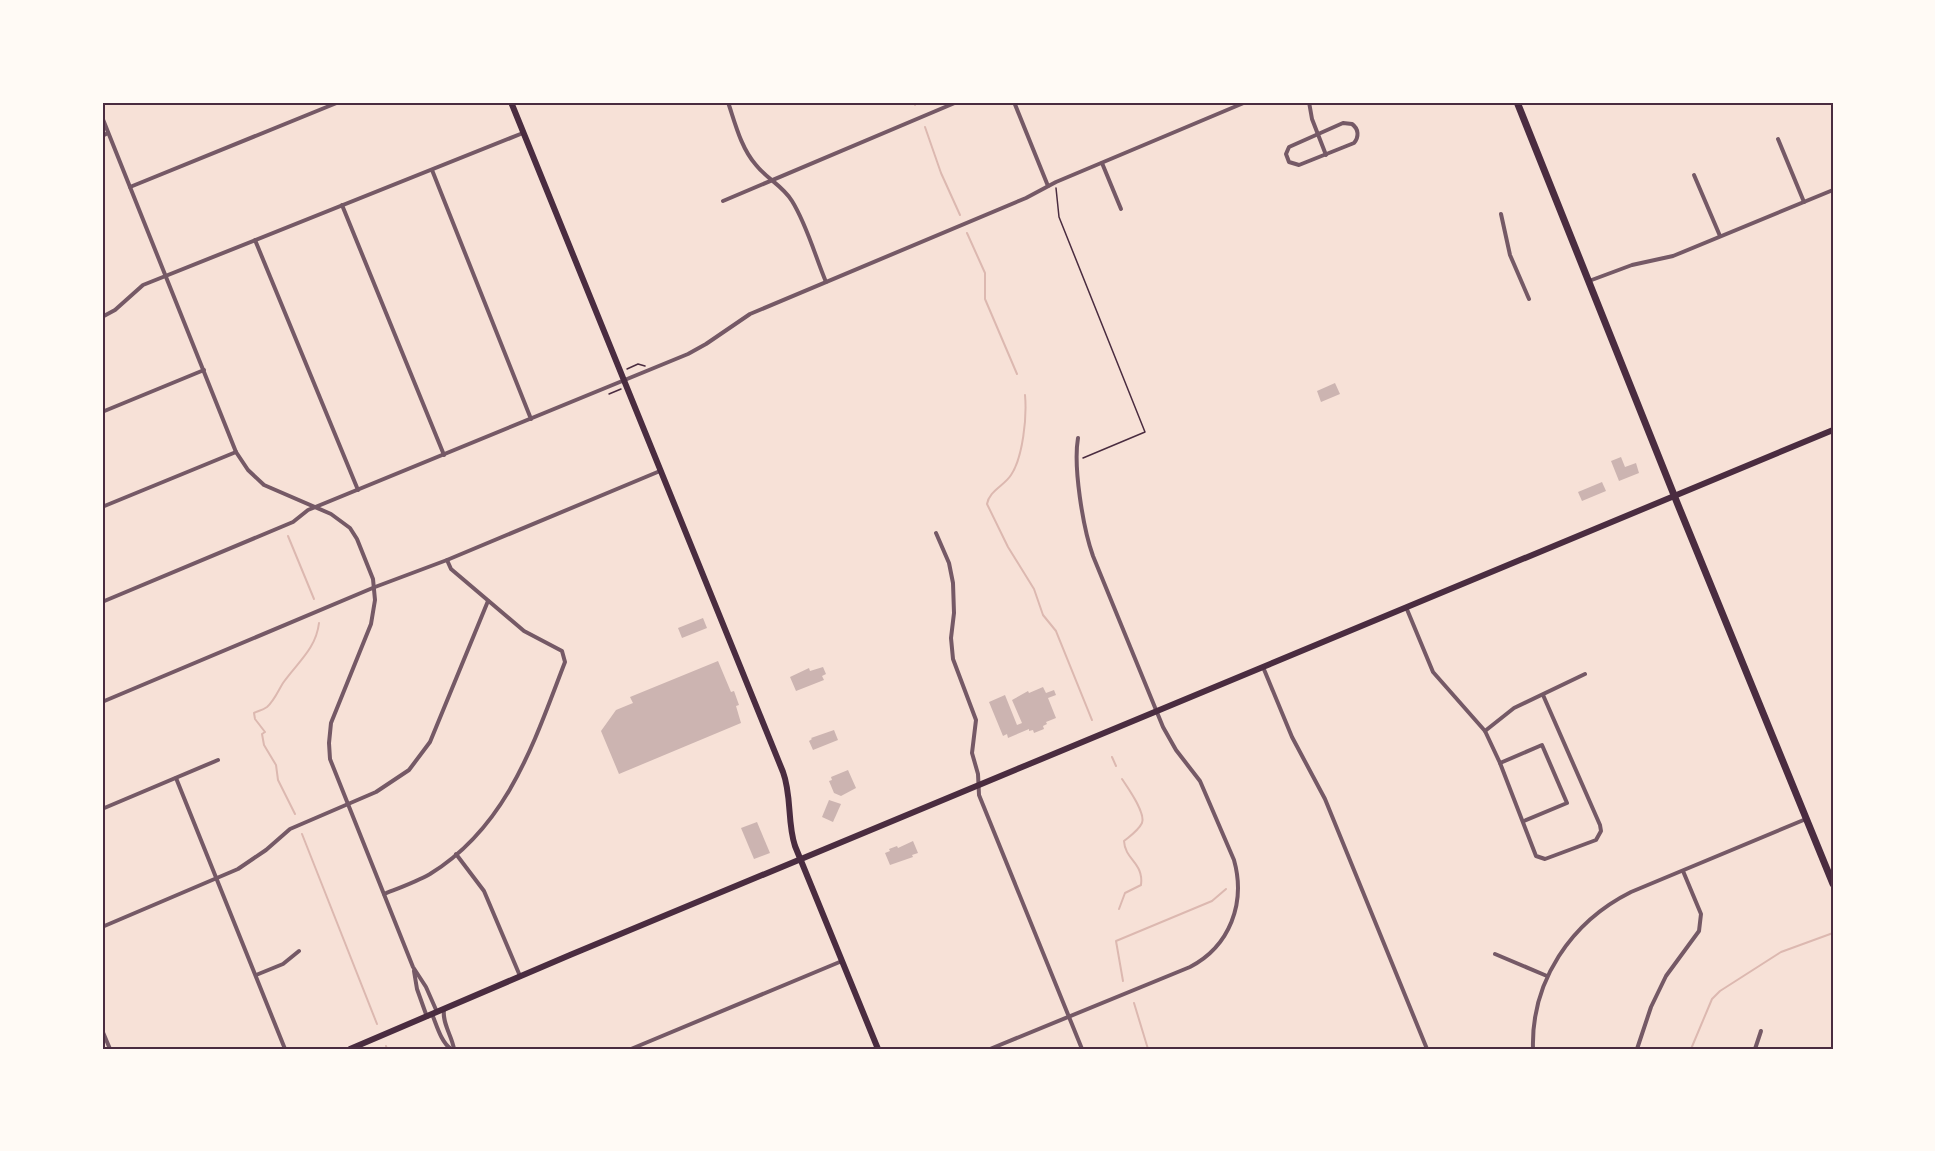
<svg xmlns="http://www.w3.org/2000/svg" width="1935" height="1151" font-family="'DejaVu Sans',sans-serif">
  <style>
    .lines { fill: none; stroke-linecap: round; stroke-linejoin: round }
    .stream { stroke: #dcb8b0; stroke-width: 2 }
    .building { fill: #ccb4b1 }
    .path { stroke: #4a2c40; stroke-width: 1.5 }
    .minor { stroke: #755966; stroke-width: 4 }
    .secondary { stroke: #4a2c40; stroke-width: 6 }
    .primary { stroke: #4a2c40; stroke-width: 7 }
    .neatline { fill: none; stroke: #4a2c40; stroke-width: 2 }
  </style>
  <rect width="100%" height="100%" fill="#f7e1d7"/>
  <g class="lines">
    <g class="stream">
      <path d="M914 102 915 105"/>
      <path d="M925 127 941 173 960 215"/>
      <path d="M967 233 985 273V299L1017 374"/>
      <path d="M1025 395C1027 417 1023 457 1011 475 1004 486 989 491 987 504L1008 547 1034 589 1043 615 1056 631 1092 720"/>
      <path d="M288 536 314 599"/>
      <path d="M1112 757 1116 766"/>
      <path d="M295 814 278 780 276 765 264 745 262 734 265 732 255 719 254 713C258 711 263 710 267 707 274 701 278 691 283 683 297 663 316 649 319 623"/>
      <path d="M302 834 377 1024"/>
      <path d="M1119 909 1125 893 1141 885C1144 863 1125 860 1124 841 1130 836 1138 831 1142 823 1146 813 1128 788 1122 779"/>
      <path d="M1123 981 1116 941 1212 901 1226 889"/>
      <path d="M1134 1003 1148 1049"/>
      <path d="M386 1046 387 1049"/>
      <path d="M1691 1049 1712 999 1720 991 1781 952 1833 933"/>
    </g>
  </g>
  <g class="building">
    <path d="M1335 383 1340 394 1321 402 1317 391Z"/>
    <path d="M1621 457 1625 467 1636 463 1639 473 1619 481 1611 461Z"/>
    <path d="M1602 482 1606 491 1582 501 1578 492Z"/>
    <path d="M703 618 707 628 682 638 678 628Z"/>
    <path d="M718 661 731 692 734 691 739 705 736 706 741 723 619 774 601 731 616 710 633 703 630 697Z"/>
    <path d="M823 667 826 674 822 676 824 680 796 691 790 677 809 668 810 671Z"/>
    <path d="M1043 687 1046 693 1054 690 1056 695 1048 698 1056 718 1046 722 1047 724 1043 726 1044 729 1034 733 1033 730 1029 731V729L1008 738 1007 734 1003 736 989 702 1005 695 1017 725 1022 723 1012 700 1028 691 1029 693Z"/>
    <path d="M834 730 838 740 813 750 809 741 812 739 811 738Z"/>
    <path d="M848 770 856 788 841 796 834 793 829 781 832 780 831 777Z"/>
    <path d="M829 800 841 804 833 822 822 817Z"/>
    <path d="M757 822 770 853 754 859 741 828Z"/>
    <path d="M913 841 918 853 912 855 913 857 890 865 885 853 890 851 889 849 897 846 898 848Z"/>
  </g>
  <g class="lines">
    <g class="path">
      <path d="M1056 188 1059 217 1145 432 1083 458"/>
      <path d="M627 369 638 364 645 366"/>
      <path d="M609 394 621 389"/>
    </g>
    <g class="minor">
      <path d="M728 102C735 123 741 148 756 165 767 179 783 186 792 201 807 225 815 256 826 282"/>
      <path d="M1014 102 1048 186"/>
      <path d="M1309 102 1312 119 1326 155"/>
      <path d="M102 117 236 452 248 470 264 485 331 514 350 528 357 539 373 579 375 600 371 624 331 723 329 743 330 759 413 967 426 987 437 1012"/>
      <path d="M1343 123 1352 124C1359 129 1359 137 1354 143L1299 165 1289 162 1286 154 1289 147Z"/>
      <path d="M102 136 108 133"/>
      <path d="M1778 139 1804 202"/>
      <path d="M1102 163 1121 209"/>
      <path d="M432 170 531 419"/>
      <path d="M1694 175 1720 236"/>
      <path d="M130 187 339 102"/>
      <path d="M723 201 957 102"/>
      <path d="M342 205 444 455"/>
      <path d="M1501 214 1510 255 1529 299"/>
      <path d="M255 240 358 490"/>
      <path d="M1589 281 1632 265 1673 256 1833 190"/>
      <path d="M102 317 115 310 143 285 523 133"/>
      <path d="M102 412 204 370"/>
      <path d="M102 507 236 452"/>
      <path d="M936 533 949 563 953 583 954 613 951 638 953 659 976 720 972 753 978 774 979 795 1082 1049"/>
      <path d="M102 602 293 522 308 510 688 354 706 344 750 314 1026 198 1056 182 1246 102"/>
      <path d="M1406 607 1433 672 1485 731 1500 763 1536 856 1545 859 1596 840 1601 831 1600 825 1543 695"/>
      <path d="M1263 667 1292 737 1325 799 1427 1049"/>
      <path d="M102 702 375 587 447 560 660 471"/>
      <path d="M1485 731 1514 708 1585 674"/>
      <path d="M1500 763 1542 745 1567 803 1524 821"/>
      <path d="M176 778 285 1049"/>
      <path d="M102 809 218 760"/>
      <path d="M456 854 484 891 520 976"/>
      <path d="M384 894C399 888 416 882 430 874 508 826 534 742 565 662L562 651 524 631 451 569 447 560"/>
      <path d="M102 927 238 869 266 850 290 829 376 792 409 770 430 742 488 601"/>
      <path d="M1495 954 1547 976"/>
      <path d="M414 971 417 989 427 1017"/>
      <path d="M256 975 283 964 299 951"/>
      <path d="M444 1010C442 1023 452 1036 454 1049"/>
      <path d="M432 1014C437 1026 441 1042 451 1049"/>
      <path d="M102 1030 110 1049"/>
      <path d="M631 1049 842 961"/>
      <path d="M990 1049 1190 967C1230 946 1246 903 1234 860L1200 781 1176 750 1163 727 1093 556C1083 528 1073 467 1078 438"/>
      <path d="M1533 1049C1531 981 1571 922 1631 892L1806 819"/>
      <path d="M1637 1049 1651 1007 1666 976 1699 931 1701 914 1683 871"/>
      <path d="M1755 1049 1761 1031"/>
    </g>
    <g class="secondary">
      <path d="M511 102 783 772C792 796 787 822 795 846L878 1049"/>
      <path d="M350 1049 570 955 1833 430"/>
    </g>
    <path class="primary" d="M1517 102 1678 505 1833 884"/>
  </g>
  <rect width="1935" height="1151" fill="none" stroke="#fffaf5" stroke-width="207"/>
  <rect x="104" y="104" width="1728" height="944" class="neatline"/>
</svg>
